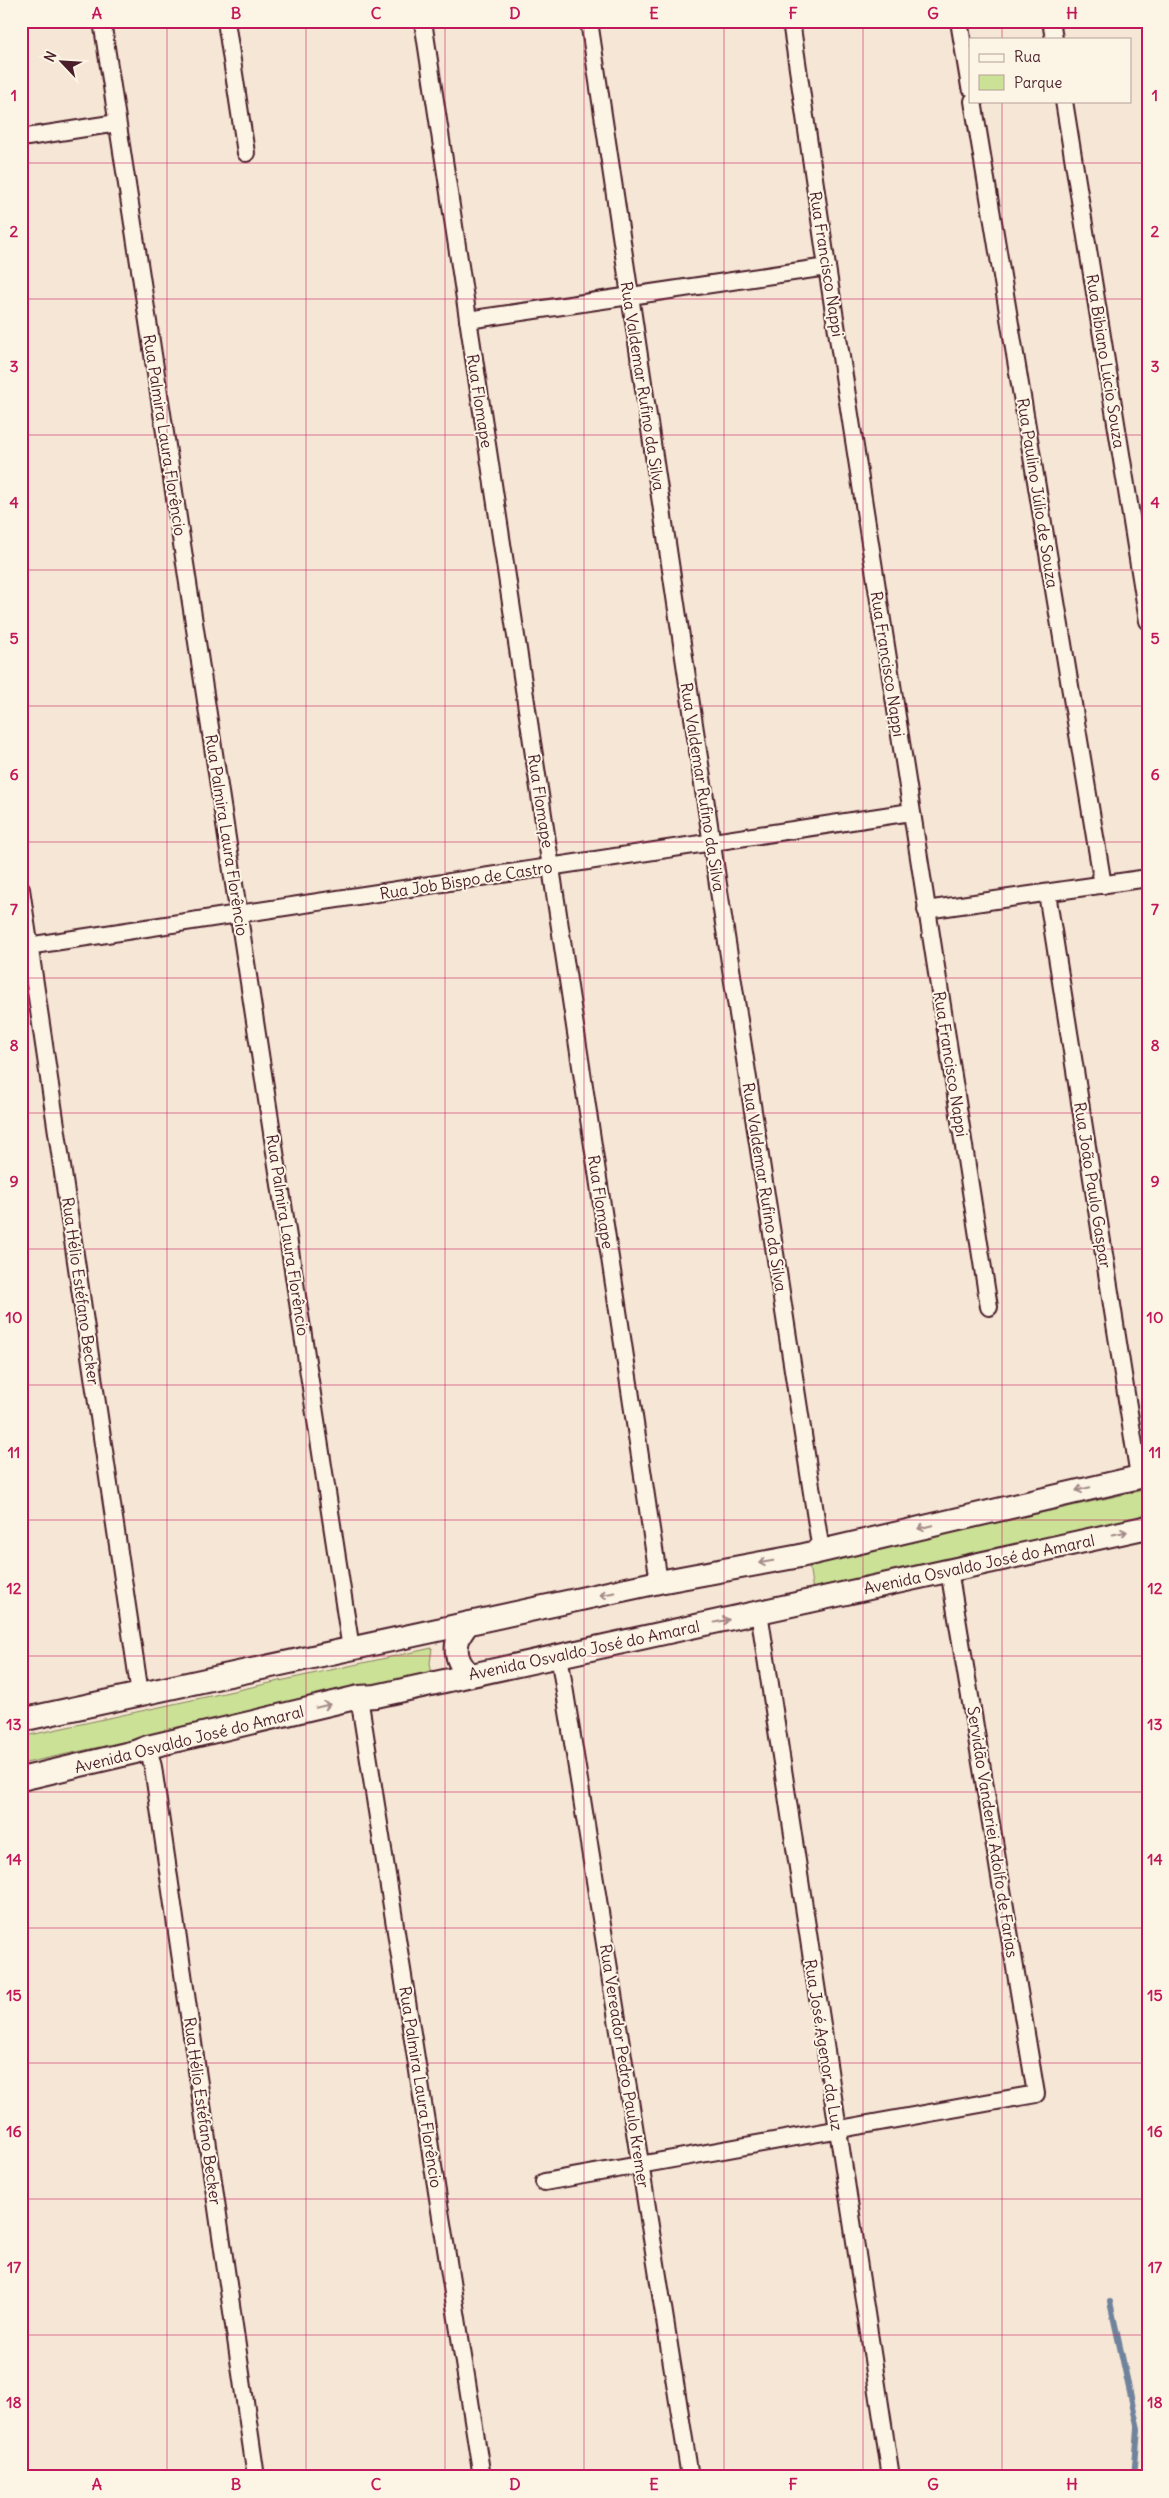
<svg xmlns="http://www.w3.org/2000/svg" width="1169" height="2498" font-family="Delius,sans-serif">
  <style>
    .green { fill: #cae196; stroke: #8a8060 }
    .lines { fill: none; stroke-linecap: round; stroke-linejoin: round }
    .stream { stroke: #70839d; stroke-width: 6 }
    .minor-casing { stroke: #4a1f2b; stroke-width: 20 }
    .secondary-casing { stroke: #4a1f2b; stroke-width: 26 }
    .minor { stroke: #fcf5e5; stroke-width: 16 }
    .secondary { stroke: #fcf5e5; stroke-width: 22 }
    .oneway { stroke: #a38a88 }
    .grid { fill: none; stroke: #c2185b; stroke-width: 1; stroke-opacity: 0.55 }
    .labels { text-anchor: middle; stroke-width: 4; stroke-linejoin: round; paint-order: stroke }
    .street-label { font-size: 16px; fill: #4a1f2b; stroke: #fcf5e5 }
    .neatline { fill: none; stroke: #c2185b; stroke-width: 2 }
    .grid-label { font-size: 16px; text-anchor: middle; font-weight: bold; fill: #c2185b }
  </style>
  <rect width="100%" height="100%" fill="#f6e6d5"/>
  <filter id="ink" filterUnits="userSpaceOnUse"><feTurbulence type="fractalNoise" baseFrequency=".02" numOctaves="2"/><feDisplacementMap in="SourceGraphic" scale="10" xChannelSelector="R" yChannelSelector="G"/><feConvolveMatrix kernelMatrix="1 2 1 2 8 2 1 2 1" color-interpolation-filters="sRGB"/></filter>
  <g filter="url(#ink)">
    <g class="green">
      <path d="M1148 1489V1518L813 1591 809 1565Z"/>
      <path d="M432 1648 430 1663 432 1675 21 1764V1737Z"/>
    </g>
    <g class="lines">
      <path class="stream" d="M1110 2302 1138 2429 1134 2477"/>
      <defs>
        <g id="minor">
          <path d="M102 21 351 1649"/>
          <path d="M226 21 246 153"/>
          <path d="M423 21 659 1582"/>
          <path d="M589 21 717 878 821 1551"/>
          <path d="M791 21 827 267 989 1307"/>
          <path d="M959 21 970 87"/>
          <path d="M1051 21 1054 39"/>
          <path d="M973 101 1103 885"/>
          <path d="M1064 101 1148 621"/>
          <path d="M21 138 117 123"/>
          <path d="M468 320 827 267"/>
          <path d="M21 889 140 1694"/>
          <path d="M1047 893 1139 1476"/>
          <path d="M926 910 1148 878"/>
          <path d="M21 947 911 812"/>
          <path d="M759 1612 891 2477"/>
          <path d="M559 1655 690 2477"/>
          <path d="M359 1697 482 2477"/>
          <path d="M148 1747 153 1767 256 2477"/>
          <path d="M544 2182 1036 2094 949 1570"/>
        </g>
        <g id="secondary">
          <path d="M469 1674C452 1658 453 1639 469 1623"/>
          <path d="M21 1720 659 1582 800 1556 1148 1475"/>
          <path d="M21 1779 135 1752 148 1747 359 1697 376 1696 1148 1527"/>
        </g>
      </defs>
      <use href="#minor" class="minor-casing"/>
      <use href="#secondary" class="secondary-casing"/>
      <use href="#minor" class="minor"/>
      <use href="#secondary" class="secondary"/>
    </g>
    <defs><path id="oneway-shaft" d="M-6 0H5M1.5-3L5.5 0L1.5 3" fill="none" stroke-width="1.6" stroke-linecap="round" stroke-linejoin="round" transform="scale(1.25)"/></defs>
    <g class="oneway">
      <use href="#oneway-shaft" transform="translate(1083 1489) rotate(167)"/>
      <use href="#oneway-shaft" transform="translate(925 1527) rotate(167)"/>
      <use href="#oneway-shaft" transform="translate(1120 1533) rotate(-12)"/>
      <use href="#oneway-shaft" transform="translate(766 1562) rotate(170)"/>
      <use href="#oneway-shaft" transform="translate(607 1594) rotate(168)"/>
      <use href="#oneway-shaft" transform="translate(722 1621) rotate(-12)"/>
      <use href="#oneway-shaft" transform="translate(323 1706) rotate(-13)"/>
    </g>
  </g>
  <path class="grid" d="M167 21V2477M306 21V2477M445 21V2477M584 21V2477M724 21V2477M863 21V2477M1002 21V39M1002 101V2477M21 163H1148M21 299H1148M21 435H1148M21 570H1148M21 706H1148M21 842H1148M21 978H1148M21 1113H1148M21 1249H1148M21 1385H1148M21 1520H1148M21 1656H1148M21 1792H1148M21 1928H1148M21 2063H1148M21 2199H1148M21 2335H1148"/>
  <g class="labels">
    <g class="street-label">
      <text transform="translate(827 264) rotate(81)" y="6">Rua Francisco Nappi</text>
      <text transform="translate(1106 361) rotate(81)" y="6">Rua Bibiano Lúcio Souza</text>
      <text transform="translate(643 386) rotate(81)" y="6">Rua Valdemar Rufino da Silva</text>
      <text transform="translate(480 401) rotate(81)" y="6">Rua Flomape</text>
      <text transform="translate(165 435) rotate(81)" y="6">Rua Palmira Laura Florêncio</text>
      <text transform="translate(1038 493) rotate(81)" y="6">Rua Paulino Júlio de Souza</text>
      <text transform="translate(888 664) rotate(81)" y="6">Rua Francisco Nappi</text>
      <text transform="translate(703 787) rotate(81)" y="6">Rua Valdemar Rufino da Silva</text>
      <text transform="translate(541 801) rotate(81)" y="6">Rua Flomape</text>
      <text transform="translate(227 835) rotate(81)" y="6">Rua Palmira Laura Florêncio</text>
      <text transform="translate(466 880) rotate(-9)" y="6">Rua Job Bispo de Castro</text>
      <text transform="translate(951 1064) rotate(81)" y="6">Rua Francisco Nappi</text>
      <text transform="translate(1093 1185) rotate(81)" y="6">Rua João Paulo Gaspar</text>
      <text transform="translate(765 1187) rotate(81)" y="6">Rua Valdemar Rufino da Silva</text>
      <text transform="translate(601 1202) rotate(81)" y="6">Rua Flomape</text>
      <text transform="translate(288 1235) rotate(81)" y="6">Rua Palmira Laura Florêncio</text>
      <text transform="translate(81 1291) rotate(82)" y="6">Rua Hélio Estéfano Becker</text>
      <text transform="translate(979 1564) rotate(-12)" y="6">Avenida Osvaldo José do Amaral</text>
      <text transform="translate(584 1650) rotate(-12)" y="6">Avenida Osvaldo José do Amaral</text>
      <text transform="translate(189 1739) rotate(-14)" y="6">Avenida Osvaldo José do Amaral</text>
      <text transform="translate(993 1832) rotate(81)" y="6">Servidão Vanderiei Adolfo de Farias</text>
      <text transform="translate(824 2045) rotate(81)" y="6">Rua José Agenor da Luz</text>
      <text transform="translate(625 2066) rotate(81)" y="6">Rua Vereador Pedro Paulo Kremer</text>
      <text transform="translate(421 2087) rotate(81)" y="6">Rua Palmira Laura Florêncio</text>
      <text transform="translate(203 2111) rotate(82)" y="6">Rua Hélio Estéfano Becker</text>
    </g>
  </g>
  <rect width="1169" height="2498" fill="none" stroke="#fcf5e5" stroke-width="55"/>
  <rect x="969" y="38" width="162" height="65" fill="#fcf5e5" stroke="#b59f9b"/>
  <rect x="979" y="54" width="25" height="8" fill="#fcf5e5" stroke="#b59f9b"/>
  <text x="1014" y="62" font-size="15" fill="#4a1f2b">Rua</text>
  <rect x="979" y="75" width="25" height="15" fill="#cae196" stroke="#b59f9b"/>
  <text x="1014" y="88" font-size="15" fill="#4a1f2b">Parque</text>
  <g transform="translate(62 62) rotate(295)" stroke="#fcf5e5" stroke-width="4" paint-order="stroke">
  <path d="M0-4L9 19L0 12L-9 19Z" fill="#4a1f2b"/>
  <text y="-8" font-size="14" font-weight="bold" text-anchor="middle" fill="#4a1f2b">N</text>
  </g>
  <rect x="28" y="28" width="1114" height="2442" class="neatline"/>
  <g class="grid-label">
    <text x="97" y="19">A</text>
    <text x="236" y="19">B</text>
    <text x="376" y="19">C</text>
    <text x="515" y="19">D</text>
    <text x="654" y="19">E</text>
    <text x="793" y="19">F</text>
    <text x="933" y="19">G</text>
    <text x="1072" y="19">H</text>
    <text x="14" y="101">1</text>
    <text x="1155" y="101">1</text>
    <text x="14" y="237">2</text>
    <text x="1155" y="237">2</text>
    <text x="14" y="372">3</text>
    <text x="1155" y="372">3</text>
    <text x="14" y="508">4</text>
    <text x="1155" y="508">4</text>
    <text x="14" y="644">5</text>
    <text x="1155" y="644">5</text>
    <text x="14" y="780">6</text>
    <text x="1155" y="780">6</text>
    <text x="14" y="915">7</text>
    <text x="1155" y="915">7</text>
    <text x="14" y="1051">8</text>
    <text x="1155" y="1051">8</text>
    <text x="14" y="1187">9</text>
    <text x="1155" y="1187">9</text>
    <text x="14" y="1323">10</text>
    <text x="1155" y="1323">10</text>
    <text x="14" y="1458">11</text>
    <text x="1155" y="1458">11</text>
    <text x="14" y="1594">12</text>
    <text x="1155" y="1594">12</text>
    <text x="14" y="1730">13</text>
    <text x="1155" y="1730">13</text>
    <text x="14" y="1865">14</text>
    <text x="1155" y="1865">14</text>
    <text x="14" y="2001">15</text>
    <text x="1155" y="2001">15</text>
    <text x="14" y="2137">16</text>
    <text x="1155" y="2137">16</text>
    <text x="14" y="2273">17</text>
    <text x="1155" y="2273">17</text>
    <text x="14" y="2408">18</text>
    <text x="1155" y="2408">18</text>
    <text x="97" y="2490">A</text>
    <text x="236" y="2490">B</text>
    <text x="376" y="2490">C</text>
    <text x="515" y="2490">D</text>
    <text x="654" y="2490">E</text>
    <text x="793" y="2490">F</text>
    <text x="933" y="2490">G</text>
    <text x="1072" y="2490">H</text>
  </g>
</svg>
